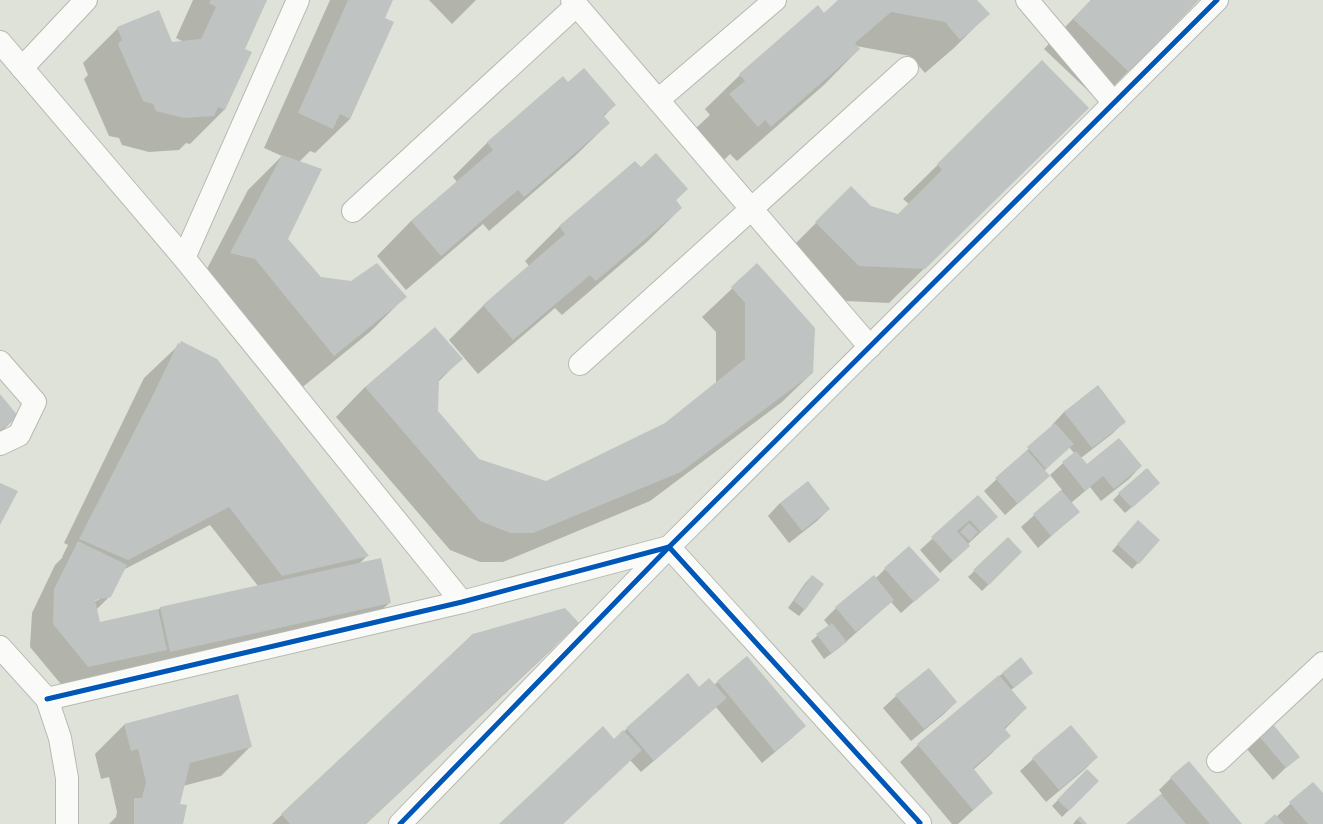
<svg xmlns="http://www.w3.org/2000/svg" width="1323" height="824" font-family="'Libre Baskerville',serif">
  <style>
    .shadow { fill: #0003; fill-rule: evenodd }
    .building { fill: #bfc3c1 }
    .lines { fill: none; stroke-linecap: round; stroke-linejoin: round }
    .minor-casing { stroke: #b6b9b1; stroke-width: 24 }
    .minor { stroke: #fafbf9; stroke-width: 22 }
    .cycleway-casing { stroke: #fff; stroke-width: 8 }
    .cycleway { stroke: #0057b8; stroke-width: 5 }
  </style>
  <rect width="100%" height="100%" fill="#dfe2d8"/>
  <g class="shadow">
    <path d="M193 0H266L244 50 250 52 224 110 190 144 186 143 179 150 149 152 122 145 119 138 109 136 84 79 88 75 83 63 118 28 171 43 184 42 176 38Z"/>
    <path d="M330 0H392L383 19 392 22 350 119 315 153 310 151 299 162 287 239 320 278 405 297 371 331 299 390 197 288 248 190 282 156 264 148Z"/>
    <path d="M429 0H476L452 24Z"/>
    <path d="M840 0H976L988 14 954 48 925 73 910 56 856 46 859 49 825 84 737 161 730 154 723 161 695 129 710 115 705 109 740 75 818 7 823 14Z"/>
    <path d="M1091 0H1198L1099 101 1044 49Z"/>
    <path d="M1042 62 1053 142 889 303 825 300 782 257 851 188 870 207 898 215 909 204 903 199Z"/>
    <path d="M563 78 568 84 615 105 603 117 609 123 574 157 489 231 483 224 406 290 377 256 411 221 457 182 453 177 487 143Z"/>
    <path d="M635 162 640 168 687 189 675 201 681 208 647 242 562 315 555 308 478 374 449 340 483 306 529 266 525 261 559 227Z"/>
    <path d="M757 265 812 373 782 402 650 501 503 562H480L450 550 336 417 365 387 461 359 438 382 437 411 478 460 546 482 666 424 716 383V332L702 317Z"/>
    <path d="M182 342 368 555 360 563 390 602 372 620 65 689 30 647 32 613 55 565 63 557H62L68 545 64 543 144 378ZM210 525 258 586 160 608 158 610 99 623 96 610 110 596 123 570ZM99 598V600L90 602Z"/>
    <path d="M1098 387 1124 422 1112 434 1081 458 1087 466H1141L1129 479 1101 501 1090 487 1071 503 1078 512 1038 548 1021 527 1062 490 1050 475 1074 453 1069 447 1044 471 1048 476 1005 515 984 491 1053 426 1052 425 1064 412Z"/>
    <path d="M0 396 17 416 0 433Z"/>
    <path d="M1153 489 1125 513 1113 500 1119 494Z"/>
    <path d="M978 497 997 517 968 544 969 546 956 558 940 573 920 550Z"/>
    <path d="M780 503 829 509 817 521 789 543 768 516Z"/>
    <path d="M1132 528 1138 563 1132 569 1112 551Z"/>
    <path d="M1008 539 1021 552 982 591 968 577Z"/>
    <path d="M885 569 938 580 901 613 891 602 839 648 824 659 811 641 829 626 824 620 836 608 875 579Z"/>
    <path d="M812 576 805 609 799 616 788 608 806 582Z"/>
    <path d="M578 623 549 652 366 824H272L473 634Z"/>
    <path d="M747 657 804 726 792 738 762 763 716 707 641 772 630 760 563 824H500L614 740 688 675 699 688 714 685Z"/>
    <path d="M928 669 956 702 944 714 911 741 883 708 896 696Z"/>
    <path d="M1003 673H1032L1011 690 1026 708 1004 730 1009 736 991 754 973 770 992 793 958 824H952L900 762 918 745Z"/>
    <path d="M238 696 251 746 221 776 183 786 179 805 182 824H109L116 817 117 812 109 777 101 779 95 754 124 725Z"/>
    <path d="M1248 723 1298 756 1273 780 1235 735Z"/>
    <path d="M1097 757 1084 770 1046 802 1020 771 1033 759Z"/>
    <path d="M1087 771 1098 781 1062 817 1052 806Z"/>
    <path d="M1171 778 1241 824H1127L1162 794 1159 790Z"/>
    <path d="M1313 783 1323 794V824H1265L1276 817Z"/>
    <path d="M1077 819 1086 824H1073Z"/>
  </g>
  <g class="building">
    <path d="M211 0H267L245 49 252 52 225 110 218 107 214 116 184 118 156 111 153 104 143 101 118 44 122 40 117 27 159 10 172 42 201 39 216 7 209 3Z"/>
    <path d="M348 0H393L385 18 394 22 350 119 340 114 333 129 298 113Z"/>
    <path d="M838 0H977L990 14 960 40 945 22 891 12 855 43 860 49 771 127 765 120 758 127 729 94 745 81 739 74 818 5 824 13Z"/>
    <path d="M1091 0H1199L1129 72 1073 19Z"/>
    <path d="M1042 60 1089 108 925 269 859 266 815 222 851 186 871 206 898 214 942 170 937 164Z"/>
    <path d="M584 68 616 105 603 115 610 123 524 197 518 190 441 256 411 221 493 150 487 142 563 76 568 82Z"/>
    <path d="M656 153 688 189 676 200 682 208 596 281 590 275 513 340 483 305 565 234 559 226 635 161 641 167Z"/>
    <path d="M282 155 322 169 288 239 321 277 351 281 377 263 407 297 334 356 255 259 230 253Z"/>
    <path d="M757 263 815 328 813 373 681 472 533 533H510L480 521 365 387 435 327 463 359 439 379 438 411 479 459 546 481 665 423 745 359V303L731 287Z"/>
    <path d="M181 341 217 359 369 556 282 576 229 507 128 560 79 539 152 397 178 343 180 344Z"/>
    <path d="M1098 385 1126 422 1092 448 1064 412Z"/>
    <path d="M0 394 18 416 0 431Z"/>
    <path d="M1055 423 1074 444 1046 469 1027 447Z"/>
    <path d="M1119 438 1142 466 1114 489 1103 476 1085 491 1062 462 1076 451 1087 464Z"/>
    <path d="M1027 450 1050 476 1018 504 995 478Z"/>
    <path d="M1147 468 1160 483 1132 508 1118 493Z"/>
    <path d="M808 481 830 509 802 531 780 503Z"/>
    <path d="M0 483 18 491 0 525Z"/>
    <path d="M1061 490 1080 512 1051 536 1033 514Z"/>
    <path d="M978 495 998 517 981 532 970 520 957 531 970 546 953 561 931 537Z"/>
    <path d="M1138 520 1160 540 1139 564 1117 544Z"/>
    <path d="M969 523 978 532 970 541 960 532Z"/>
    <path d="M1008 537 1022 552 989 585 973 570Z"/>
    <path d="M78 541 127 565 111 597 95 600 100 622 158 609 167 650 88 667 53 624 54 589Z"/>
    <path d="M909 546 940 580 914 602 884 568Z"/>
    <path d="M381 558 391 603 170 652 160 607Z"/>
    <path d="M812 575 824 584 805 610 794 601Z"/>
    <path d="M874 575 894 600 856 632 835 607Z"/>
    <path d="M565 608 579 623 366 824H290L281 814 473 634Z"/>
    <path d="M832 623 847 642 831 653 816 634Z"/>
    <path d="M747 656 806 726 775 752 717 681Z"/>
    <path d="M1021 657 1033 673 1014 688 1002 673Z"/>
    <path d="M929 668 957 702 924 729 895 695Z"/>
    <path d="M688 673 699 687 709 678 727 698 654 761 626 728Z"/>
    <path d="M999 675 1027 708 1004 728 1011 736 973 768 993 793 973 810 917 744Z"/>
    <path d="M238 694 252 747 190 763 180 804 187 805 183 824H134V798H142L146 782 138 749 131 751 124 724Z"/>
    <path d="M1261 710 1300 757 1286 768 1247 722Z"/>
    <path d="M1071 725 1098 757 1059 790 1032 758Z"/>
    <path d="M603 726 614 739 623 730 642 750 563 824H499Z"/>
    <path d="M1189 761 1242 824H1210L1170 777Z"/>
    <path d="M1087 769 1099 781 1069 811 1057 800Z"/>
    <path d="M1313 782 1323 793V824H1308L1289 802Z"/>
    <path d="M1161 794 1186 824H1126Z"/>
    <path d="M1275 814 1284 824H1264Z"/>
    <path d="M1080 816 1087 824H1082L1077 819Z"/>
  </g>
  <g class="lines">
    <defs>
      <g id="minor">
        <path d="M572 0 870 347"/>
        <path d="M1027 0 1114 103"/>
        <path d="M0 42 184 258 462 602"/>
        <path d="M22 68 86 0"/>
        <path d="M658 100 775 0"/>
        <path d="M353 211 577 5"/>
        <path d="M184 258 298 0"/>
        <path d="M0 362 35 402 19 435 0 444"/>
        <path d="M580 364 907 68"/>
        <path d="M0 647 47 699 60 738 67 778V824"/>
        <path d="M47 699 462 602 669 547 920 823 919 824"/>
        <path d="M1218 761 1323 663"/>
        <path d="M400 824 669 547 1217 0"/>
      </g>
    </defs>
    <use href="#minor" class="minor-casing"/>
    <use href="#minor" class="minor"/>
    <defs>
      <g id="cycleway">
        <path d="M47 699 462 602 669 547 920 823 919 824"/>
        <path d="M400 824 669 547 1217 0"/>
      </g>
    </defs>
    <use href="#cycleway" class="cycleway-casing"/>
    <use href="#cycleway" class="cycleway"/>
  </g>
</svg>
